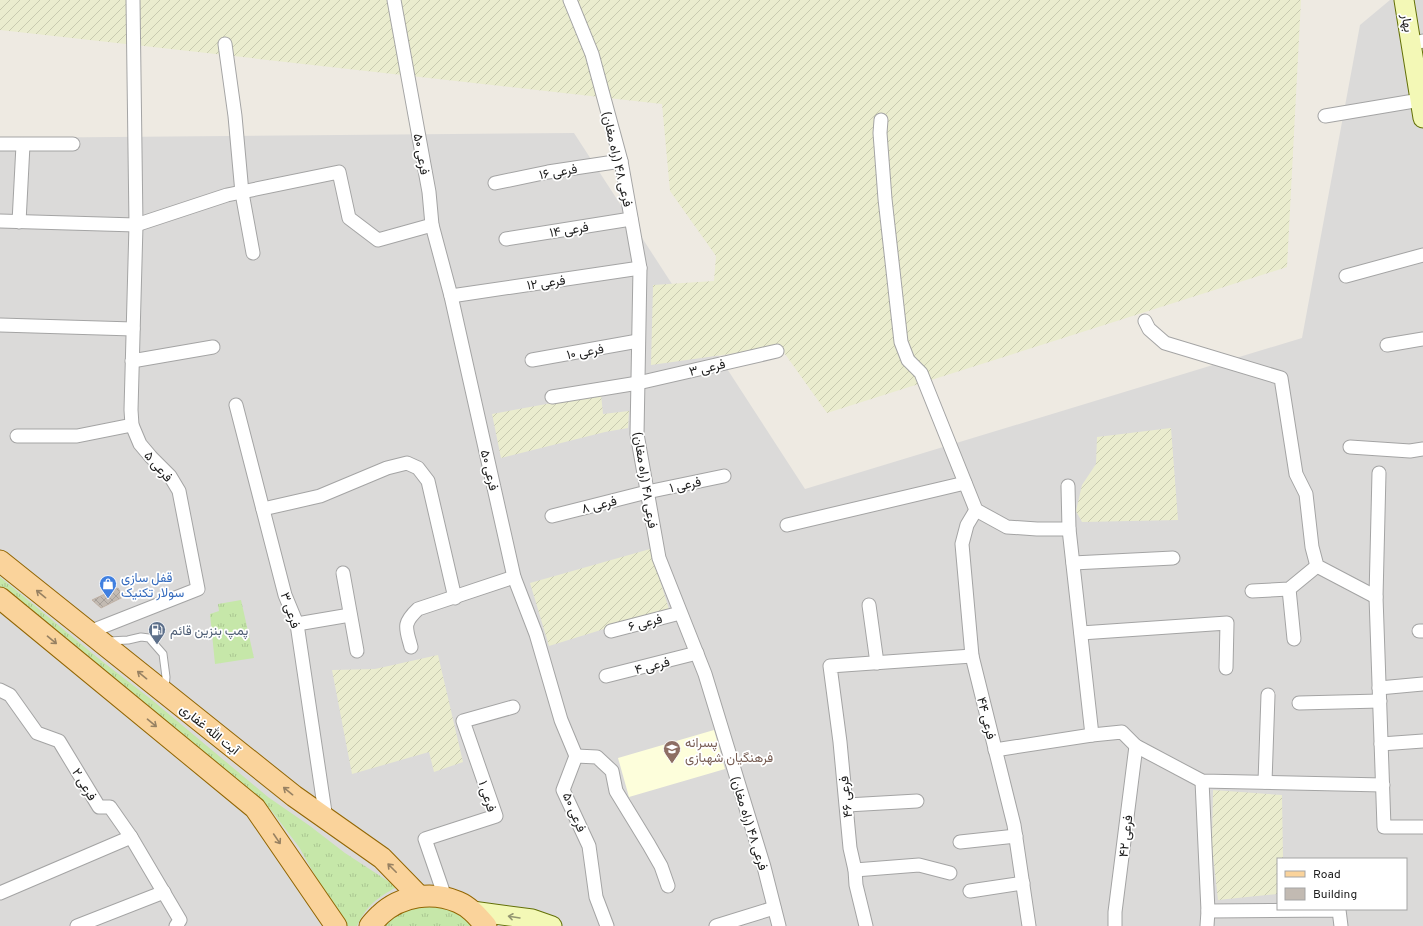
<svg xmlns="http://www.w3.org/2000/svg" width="1423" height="926" font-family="Overpass,Vazirmatn,sans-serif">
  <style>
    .residential { fill: #dbdad9; fill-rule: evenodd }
    .education { fill: #fdfedb }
    .farmland { fill: url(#farmland-furrows) }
    .grass { fill: url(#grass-tufts) }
    .building { fill: url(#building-cross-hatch); stroke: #bfb1a5 }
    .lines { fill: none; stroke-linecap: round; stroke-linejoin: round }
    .lane-casing { stroke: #a4a4a4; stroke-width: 9 }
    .street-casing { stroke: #a4a4a4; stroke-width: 15 }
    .secondary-casing { stroke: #637007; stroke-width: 21 }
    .primary-casing { stroke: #926603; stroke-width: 23 }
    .lane { stroke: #fff; stroke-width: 7 }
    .street { stroke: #fff; stroke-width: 13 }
    .secondary { stroke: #f3f8b6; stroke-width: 19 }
    .primary { stroke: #fad39b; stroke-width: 21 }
    .oneway { stroke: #978162 }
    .oneway2 { stroke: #939571 }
    .labels { text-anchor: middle; stroke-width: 3.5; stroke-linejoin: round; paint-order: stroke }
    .street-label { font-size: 13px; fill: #1d1d1d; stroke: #fff }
    .shop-label { font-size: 13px; fill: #366cbe; stroke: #fff; text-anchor: start }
    .service-label { font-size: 13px; fill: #4e5e75; stroke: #fff; text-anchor: start }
    .education-label { font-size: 13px; fill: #785e54; stroke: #fff; text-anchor: start }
  </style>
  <defs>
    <pattern id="farmland-furrows" width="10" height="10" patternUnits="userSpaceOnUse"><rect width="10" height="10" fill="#eaecce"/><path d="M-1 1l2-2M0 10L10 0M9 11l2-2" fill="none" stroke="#c8cab0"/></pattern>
    <pattern id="grass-tufts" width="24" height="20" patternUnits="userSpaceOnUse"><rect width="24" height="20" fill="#c6e7a9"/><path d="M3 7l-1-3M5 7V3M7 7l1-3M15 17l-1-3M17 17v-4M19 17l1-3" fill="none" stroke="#aac691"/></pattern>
    <pattern id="building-cross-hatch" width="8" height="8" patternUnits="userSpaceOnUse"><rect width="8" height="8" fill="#c2bab2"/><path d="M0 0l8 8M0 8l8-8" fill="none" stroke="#a69f99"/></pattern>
  </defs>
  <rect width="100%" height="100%" fill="#eeeae2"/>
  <path class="residential" d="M1390 0H1423V926H0V138L574 133 805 489 1302 338 1360 25ZM1278 859H1406V909H1278Z"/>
  <path class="education" d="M714 730 725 769 629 797 618 758Z"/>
  <g class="farmland">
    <path d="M0 0H1301L1287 267 827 413 780 347 651 365 653 285 714 281 716 256 670 191 662 104 0 30Z"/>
    <path d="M601 394 603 414 629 411 628 428 605 432 501 458 492 414Z"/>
    <path d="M1171 428 1178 520 1082 522 1076 511 1082 485 1096 464 1097 437Z"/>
    <path d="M650 549 669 609 549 646 530 583Z"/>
    <path d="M438 655 463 762 434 772 429 752 352 774 332 670 375 669Z"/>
    <path d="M1213 790 1282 795 1283 859H1278V894L1218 900 1212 846Z"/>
  </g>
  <g class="grass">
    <path d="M0 577 98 658 152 700 268 797 310 826 345 853 397 887C378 897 366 906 357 926H346L325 893 299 847 271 810 0 589Z"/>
    <path d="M241 600 254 658 215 664 210 614 219 611 218 604Z"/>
    <path d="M436 905 455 911 474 926H382C402 909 409 906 436 905Z"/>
  </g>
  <path class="building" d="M118 588 123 597 101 608 92 600Z"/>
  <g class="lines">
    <defs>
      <path id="lane" d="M109 641 128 640 141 637 149 638 163 654 166 677 165 689"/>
      <g id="street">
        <path d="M394 0 429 192 432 225 451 296 514 577 536 634 561 720 576 756 563 790 589 846 596 897 607 926"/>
        <path d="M570 0 592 54 621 161 640 268 637 434 659 558 705 674 764 867 779 926"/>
        <path d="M225 44 235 116 242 193 253 253"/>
        <path d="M1411 44 1423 41"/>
        <path d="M1325 116 1420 100"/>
        <path d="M881 120 880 133 885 199 901 342 908 360 921 373 976 510 1007 527 1037 529H1069"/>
        <path d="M0 144H73"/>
        <path d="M495 183 548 172 621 161"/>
        <path d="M0 221 136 225 227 195 339 172 349 218 378 240 432 225"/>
        <path d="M19 222 23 145"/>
        <path d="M506 239 631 219"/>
        <path d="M1346 276 1423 255"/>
        <path d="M451 296 640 268"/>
        <path d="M1145 321 1149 329 1165 343 1281 378 1296 474 1306 494 1312 547 1317 566 1376 597"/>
        <path d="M0 325 133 329"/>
        <path d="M1387 345 1423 339"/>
        <path d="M532 360 638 341"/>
        <path d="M132 361 213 347"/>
        <path d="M552 397 638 383 777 351"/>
        <path d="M236 405 285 595 297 624 326 819"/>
        <path d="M17 436H77L132 425"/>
        <path d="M1350 447 1410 451 1423 449"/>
        <path d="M1379 473 1376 597 1384 827H1423"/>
        <path d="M1068 486 1069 529 1092 735"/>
        <path d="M263 509 320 496 387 468 407 463 418 468 428 481 455 598"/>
        <path d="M976 510 967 525 962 544 972 656 1014 825 1029 926"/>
        <path d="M552 516 647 492 724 476"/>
        <path d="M787 525 965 483"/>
        <path d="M1073 563 1173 558"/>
        <path d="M343 573 357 651"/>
        <path d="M1289 589 1294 639"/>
        <path d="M1252 591 1289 589 1317 566"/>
        <path d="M869 605 877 663"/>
        <path d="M297 624 350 615"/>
        <path d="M611 631 680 613"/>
        <path d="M1419 631H1423"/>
        <path d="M89 632 198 589 179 491 170 476 151 457 140 444 132 425 131 410 136 225 133 0"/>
        <path d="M1081 633 1227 623 1226 668"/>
        <path d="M411 647C406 628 402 624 418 609L514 577"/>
        <path d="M606 676 697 653"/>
        <path d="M1379 688 1423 684"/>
        <path d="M0 690 10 695 37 733 59 741 99 807H110L131 837 180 920 176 926"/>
        <path d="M1299 703 1380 701"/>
        <path d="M1381 744 1423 741"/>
        <path d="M995 750 1092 735 1122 732 1136 746 1202 781 1383 785"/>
        <path d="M576 756 597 757 612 771 616 791 649 845 661 866 668 886"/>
        <path d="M1202 781 1208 911 1207 926"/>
        <path d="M1265 782 1268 695"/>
        <path d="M847 805 917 801"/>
        <path d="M960 842 1016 836"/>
        <path d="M855 870 919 865 950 873"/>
        <path d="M970 891 1023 883"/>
        <path d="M0 893 131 837"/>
        <path d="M445 897 425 839 496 816 463 721 513 707"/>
        <path d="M1208 911 1339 910 1341 926"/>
        <path d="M77 926 164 892"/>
        <path d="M716 926 774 908"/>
        <path d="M866 926 856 885 855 870 850 848 840 742 830 666 972 656"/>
        <path d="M1115 926V912L1136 746"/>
      </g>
      <g id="secondary">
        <path d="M1404 0 1423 118"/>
        <path d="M472 911 532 919 552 926"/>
      </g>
      <g id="primary">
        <path d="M0 561 294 796 382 858 419 896"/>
        <path d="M0 598 255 808 336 926"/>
        <path d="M370 926C373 922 377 918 380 915 401 895 433 891 458 902 470 907 478 917 486 926"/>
      </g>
    </defs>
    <use href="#lane" class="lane-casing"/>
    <use href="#street" class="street-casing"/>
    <use href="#secondary" class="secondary-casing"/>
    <use href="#primary" class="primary-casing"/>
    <use href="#lane" class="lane"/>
    <use href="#street" class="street"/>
    <use href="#secondary" class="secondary"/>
    <use href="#primary" class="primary"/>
  </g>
  <defs><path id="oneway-shaft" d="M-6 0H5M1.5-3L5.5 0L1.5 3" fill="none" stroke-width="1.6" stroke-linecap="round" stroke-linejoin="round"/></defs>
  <g class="oneway">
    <use href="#oneway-shaft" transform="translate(41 594) rotate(-141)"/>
    <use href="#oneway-shaft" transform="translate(52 640) rotate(40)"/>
    <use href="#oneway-shaft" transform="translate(142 675) rotate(-141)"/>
    <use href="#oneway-shaft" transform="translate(152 723) rotate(40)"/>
    <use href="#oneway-shaft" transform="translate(288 791) rotate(-141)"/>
    <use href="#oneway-shaft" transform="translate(277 839) rotate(56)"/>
    <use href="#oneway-shaft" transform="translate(392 868) rotate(-135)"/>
  </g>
  <use class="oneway2" href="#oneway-shaft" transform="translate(514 917) rotate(-171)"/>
  <defs>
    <symbol id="shop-pin" viewBox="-11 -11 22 30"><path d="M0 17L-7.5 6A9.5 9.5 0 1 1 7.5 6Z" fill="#3f7fe0" stroke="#fff"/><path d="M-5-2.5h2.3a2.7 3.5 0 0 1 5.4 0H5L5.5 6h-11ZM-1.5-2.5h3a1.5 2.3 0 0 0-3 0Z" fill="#fff"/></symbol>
    <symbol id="fuel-pin" viewBox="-11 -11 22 30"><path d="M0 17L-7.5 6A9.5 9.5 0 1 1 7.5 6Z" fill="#5c6f8a" stroke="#fff"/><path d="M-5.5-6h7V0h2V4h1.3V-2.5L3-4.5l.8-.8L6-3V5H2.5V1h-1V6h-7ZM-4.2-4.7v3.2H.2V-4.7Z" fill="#fff"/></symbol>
    <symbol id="school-pin" viewBox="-11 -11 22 30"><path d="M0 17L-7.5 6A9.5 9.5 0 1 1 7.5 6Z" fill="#8d6e63" stroke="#fff"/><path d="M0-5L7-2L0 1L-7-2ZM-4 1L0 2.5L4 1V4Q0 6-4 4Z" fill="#fff"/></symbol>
  </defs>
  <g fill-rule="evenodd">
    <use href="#shop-pin" x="98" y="574" width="20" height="27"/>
    <use href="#fuel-pin" x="147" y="620" width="20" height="27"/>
    <use href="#school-pin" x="662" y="739" width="20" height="27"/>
  </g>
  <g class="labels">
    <g class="street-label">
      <text transform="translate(1408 23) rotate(81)" y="5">بهار</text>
      <text transform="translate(422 154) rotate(80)" y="5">فرعی ۵۰</text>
      <text transform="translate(618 159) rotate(77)" y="5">فرعی ۴۸ (راه مغان)</text>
      <text transform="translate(558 171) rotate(-10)" y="5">فرعی ۱۶</text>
      <text transform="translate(569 229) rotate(-9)" y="5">فرعی ۱۴</text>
      <text transform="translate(546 282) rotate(-8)" y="5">فرعی ۱۲</text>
      <text transform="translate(585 351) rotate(-10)" y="5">فرعی ۱۰</text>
      <text transform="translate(707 367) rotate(-13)" y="5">فرعی ۳</text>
      <text transform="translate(159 466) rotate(49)" y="5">فرعی ۵</text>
      <text transform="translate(490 470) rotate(77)" y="5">فرعی ۵۰</text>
      <text transform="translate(646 480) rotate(81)" y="5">فرعی ۴۸ (راه مغان)</text>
      <text transform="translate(685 484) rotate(-12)" y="5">فرعی ۱</text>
      <text transform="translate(599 504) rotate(-14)" y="5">فرعی ۸</text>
      <text transform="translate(291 610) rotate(72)" y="5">فرعی ۳</text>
      <text transform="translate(645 622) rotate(-14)" y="5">فرعی ۶</text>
      <text transform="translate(652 665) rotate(-14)" y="5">فرعی ۴</text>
      <text transform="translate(987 718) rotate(76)" y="5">فرعی ۴۴</text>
      <text transform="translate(210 729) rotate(39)" y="5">آیت الله غفاری</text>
      <text transform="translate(85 784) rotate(59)" y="5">فرعی ۲</text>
      <text transform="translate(488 796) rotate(73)" y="5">فرعی ۱</text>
      <text transform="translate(845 797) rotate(-96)" y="5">فرعی ۴۶</text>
      <text transform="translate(575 812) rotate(68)" y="5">فرعی ۵۰</text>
      <text transform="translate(750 823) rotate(73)" y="5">فرعی ۴۸ (راه مغان)</text>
      <text transform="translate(1125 836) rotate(-83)" y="5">فرعی ۴۲</text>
    </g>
    <g class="shop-label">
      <text x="121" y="582">قفل سازی<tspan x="121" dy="15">سولار تکنیک</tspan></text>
    </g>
    <g class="service-label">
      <text x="170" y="635">پمپ بنزین قائم</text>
    </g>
    <g class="education-label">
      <text x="685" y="747">پسرانه<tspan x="685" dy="15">فرهنگیان شهبازی</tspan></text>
    </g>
  </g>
  <rect x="1277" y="858" width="130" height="52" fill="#ffffff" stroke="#a5a5a5"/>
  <rect x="1285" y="871" width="20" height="6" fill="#fad39b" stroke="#a5a5a5"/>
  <text x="1313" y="878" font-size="12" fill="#1d1d1d">Road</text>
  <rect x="1285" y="888" width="20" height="12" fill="#c2bab2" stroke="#a5a5a5"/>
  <text x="1313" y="898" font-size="12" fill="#1d1d1d">Building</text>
</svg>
